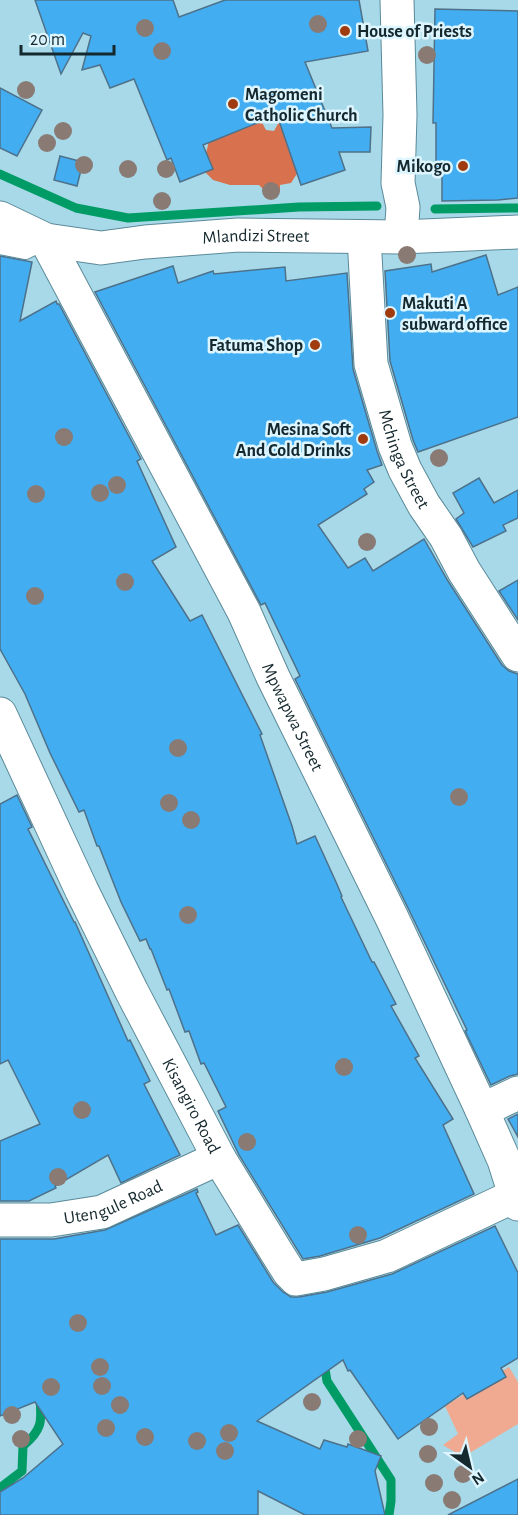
<svg xmlns="http://www.w3.org/2000/svg" width="518" height="1515" font-family="'Alegreya Sans',sans-serif">
  <style>
    .green { fill: #f0aa91 }
    .forest { fill: #d8724e }
    .lines { fill: none; stroke-linecap: round; stroke-linejoin: round }
    .stream { stroke: #019b65; stroke-width: 9 }
    .building { fill: #42aef1; stroke: #4e718a; stroke-width: 1.5 }
    .service-casing { stroke: #5b8a99; stroke-width: 20 }
    .minor-casing { stroke: #5b8a99; stroke-width: 35 }
    .tertiary-casing { stroke: #5b8a99; stroke-width: 35 }
    .service { stroke: #fff; stroke-width: 18 }
    .minor { stroke: #fff; stroke-width: 33 }
    .tertiary { stroke: #fff; stroke-width: 33 }
    .tree { fill: #897a74 }
    .poi-dot { fill: #a03b0f; stroke: #ddf5fe; stroke-width: 2 }
    .labels { text-anchor: middle; stroke-width: 5; stroke-linejoin: round; paint-order: stroke }
    .poi-label { font-size: 18px; font-weight: bold; fill: #14282e; stroke: #ddf5fe; text-anchor: start }
    .street-label { font-size: 18px; fill: #14282e; stroke: #ddf5fe }
  </style>
  <rect width="100%" height="100%" fill="#a8d9e9"/>
  <path class="green" d="M509 1367 518 1382V1424L463 1457 443 1445 458 1434 445 1406Z"/>
  <path class="forest" d="M253 106 266 130 274 131 279 122 297 131 300 169 291 183 280 185V192L270 196 259 185H230L213 180 205 172V157L210 137Z"/>
  <g class="lines">
    <g class="stream">
      <path d="M0 174 76 208 128 218 299 207 377 206"/>
      <path d="M435 209 518 208"/>
      <path d="M324 1363 327 1381 391 1480V1501L389 1515"/>
      <path d="M0 1488 22 1471 23 1446C42 1430 42 1422 40 1399"/>
    </g>
  </g>
  <g class="building">
    <path d="M35 0H173L179 17 225 0H359L368 51 305 62 332 128 371 127 370 152H339L345 170 301 185 277 115 203 145 213 169 180 182 171 158 167 160 134 79 110 88 100 65 82 70 91 36 83 33 61 74Z"/>
    <path d="M435 9 518 11V198L498 200 442 201V175H436V123H433Z"/>
    <path d="M0 88 42 110 17 156 0 148Z"/>
    <path d="M60 156 83 162 77 186 54 180Z"/>
    <path d="M486 255 498 295 518 287V417L418 452 413 440 390 361 385 271 431 264 432 272Z"/>
    <path d="M0 256 32 262 20 321 56 301 57 304H59L141 459 137 461 176 547 152 561 190 621 202 615 262 734 260 735 292 826 297 844 315 836 336 882 342 896 341 897 372 962H374L396 1004 391 1006 419 1056 415 1058 453 1119 443 1125 474 1194 380 1238 320 1256 303 1259 239 1155 218 1111 226 1107 204 1063 201 1064 189 1031 185 1032 169 989 167 990 151 949H150L146 939 140 941 121 902 99 846H97L84 810 79 812 50 753 25 694 0 649Z"/>
    <path d="M173 266 178 283 213 271 214 274 285 267 286 281 347 273 353 369 377 451 382 465 367 470 374 482 364 489 367 494 318 525 348 568 365 558 373 571 424 539 448 581 502 665 509 671 518 674V1074L510 1076 491 1085 465 1031 467 1030 409 910 295 679 300 676 265 603 261 605 95 292Z"/>
    <path d="M479 478 494 503 518 490V518L503 525 506 531 473 547 456 519 464 513 453 493Z"/>
    <path d="M518 580V620L499 591Z"/>
    <path d="M17 795 32 827 28 829 74 922H75L128 1041 130 1040 150 1081 144 1084 180 1155 121 1183 108 1155 55 1186 56 1188 29 1201H0V1141L40 1124 8 1060 0 1064V804Z"/>
    <path d="M518 1114V1137L508 1119Z"/>
    <path d="M197 1189 198 1192 196 1193 216 1235 238 1225 273 1282 283 1292 291 1297H299L327 1292 392 1274 495 1226 518 1273V1358L501 1368 506 1377 467 1399 463 1393 398 1439 350 1370 348 1371 343 1360 257 1421 320 1449 324 1440 347 1447 348 1444 381 1456 375 1471 385 1515H305L258 1491V1515H0V1492L23 1478 63 1444 35 1402 0 1416V1239H54L105 1230Z"/>
    <path d="M518 1479V1515H448Z"/>
  </g>
  <g class="lines">
    <defs>
      <path id="service" d="M0 245 25 250 46 240"/>
      <g id="minor">
        <path d="M397 0 400 115 398 183 403 207 401 237"/>
        <path id="s1" d="M364 237 371 364 395 446 405 470 424 505 446 537 464 571 518 655"/>
        <path id="s2" d="M46 240 244 612 273 677 392 918 481 1108 504 1160 518 1204"/>
        <path id="s3" d="M0 714 82 891 132 992 219 1158 277 1253 289 1272 296 1279 324 1274 387 1256 514 1196"/>
        <path d="M481 1108 495 1104 518 1093"/>
        <path id="s4" d="M0 1220H51L102 1212 219 1158"/>
      </g>
      <g id="tertiary">
        <path id="s5" d="M0 218 46 240 101 248 145 242 238 235 401 237 518 232"/>
      </g>
    </defs>
    <use href="#service" class="service-casing"/>
    <use href="#minor" class="minor-casing"/>
    <use href="#tertiary" class="tertiary-casing"/>
    <use href="#service" class="service"/>
    <use href="#minor" class="minor"/>
    <use href="#tertiary" class="tertiary"/>
  </g>
  <g class="tree">
    <circle cx="318" cy="24" r="9"/>
    <circle cx="145" cy="28" r="9"/>
    <circle cx="162" cy="51" r="9"/>
    <circle cx="427" cy="55" r="9"/>
    <circle cx="26" cy="90" r="9"/>
    <circle cx="63" cy="131" r="9"/>
    <circle cx="47" cy="143" r="9"/>
    <circle cx="84" cy="165" r="9"/>
    <circle cx="128" cy="169" r="9"/>
    <circle cx="166" cy="169" r="9"/>
    <circle cx="271" cy="191" r="9"/>
    <circle cx="162" cy="201" r="9"/>
    <circle cx="407" cy="255" r="9"/>
    <circle cx="64" cy="437" r="9"/>
    <circle cx="439" cy="458" r="9"/>
    <circle cx="117" cy="485" r="9"/>
    <circle cx="100" cy="493" r="9"/>
    <circle cx="36" cy="494" r="9"/>
    <circle cx="367" cy="542" r="9"/>
    <circle cx="125" cy="582" r="9"/>
    <circle cx="35" cy="596" r="9"/>
    <circle cx="178" cy="748" r="9"/>
    <circle cx="459" cy="797" r="9"/>
    <circle cx="169" cy="803" r="9"/>
    <circle cx="191" cy="820" r="9"/>
    <circle cx="188" cy="915" r="9"/>
    <circle cx="344" cy="1067" r="9"/>
    <circle cx="82" cy="1110" r="9"/>
    <circle cx="247" cy="1142" r="9"/>
    <circle cx="58" cy="1177" r="9"/>
    <circle cx="358" cy="1235" r="9"/>
    <circle cx="78" cy="1323" r="9"/>
    <circle cx="100" cy="1367" r="9"/>
    <circle cx="102" cy="1386" r="9"/>
    <circle cx="51" cy="1387" r="9"/>
    <circle cx="312" cy="1402" r="9"/>
    <circle cx="120" cy="1405" r="9"/>
    <circle cx="12" cy="1415" r="9"/>
    <circle cx="429" cy="1427" r="9"/>
    <circle cx="106" cy="1428" r="9"/>
    <circle cx="229" cy="1433" r="9"/>
    <circle cx="145" cy="1437" r="9"/>
    <circle cx="21" cy="1439" r="9"/>
    <circle cx="358" cy="1439" r="9"/>
    <circle cx="197" cy="1441" r="9"/>
    <circle cx="225" cy="1451" r="9"/>
    <circle cx="428" cy="1454" r="9"/>
    <circle cx="463" cy="1474" r="9"/>
    <circle cx="434" cy="1483" r="9"/>
    <circle cx="452" cy="1500" r="9"/>
  </g>
  <g class="poi-dot">
    <circle cx="345" cy="31" r="6"/>
    <circle cx="233" cy="104" r="6"/>
    <circle cx="463" cy="166" r="6"/>
    <circle cx="390" cy="313" r="6"/>
    <circle cx="315" cy="345" r="6"/>
    <circle cx="363" cy="439" r="6"/>
  </g>
  <g class="labels">
    <g class="poi-label">
      <text x="357" y="37">House of Priests</text>
      <text x="245" y="100">Magomeni<tspan x="245" dy="21">Catholic Church</tspan></text>
      <text x="451" y="172" text-anchor="end">Mikogo</text>
      <text x="402" y="309">Makuti A<tspan x="402" dy="21">subward office</tspan></text>
      <text x="303" y="351" text-anchor="end">Fatuma Shop</text>
      <text x="351" y="435" text-anchor="end">Mesina Soft<tspan x="351" dy="21">And Cold Drinks</tspan></text>
    </g>
    <g class="street-label">
      <text dy="6" stroke="none"><textPath href="#s5" startOffset="262">Mlandizi Street</textPath></text>
      <text dy="6" stroke="none"><textPath href="#s1" startOffset="228">Mchinga Street</textPath></text>
      <text dy="6" stroke="none"><textPath href="#s2" startOffset="537">Mpwapwa Street</textPath></text>
      <text dy="6" stroke="none"><textPath href="#s3" startOffset="436">Kisangiro Road</textPath></text>
      <text dy="6" stroke="none"><textPath href="#s4" startOffset="116">Utengule Road</textPath></text>
    </g>
  </g>
  <g transform="translate(470 1467) rotate(146)" stroke="#ddf5fe" stroke-width="4.5" paint-order="stroke">
  <path d="M0-4.5L10 22L0 15L-10 22Z" fill="#14282e"/>
  <text y="-9" font-size="16" font-weight="bold" text-anchor="middle" fill="#14282e">N</text>
  </g>
  <path d="M21 45v9h93v-9" fill="none" stroke="#14282e" stroke-width="3"/>
  <text x="30" y="45" font-size="18" fill="#14282e" stroke="#ddf5fe" stroke-width="4.5" paint-order="stroke">20 m</text>
</svg>
